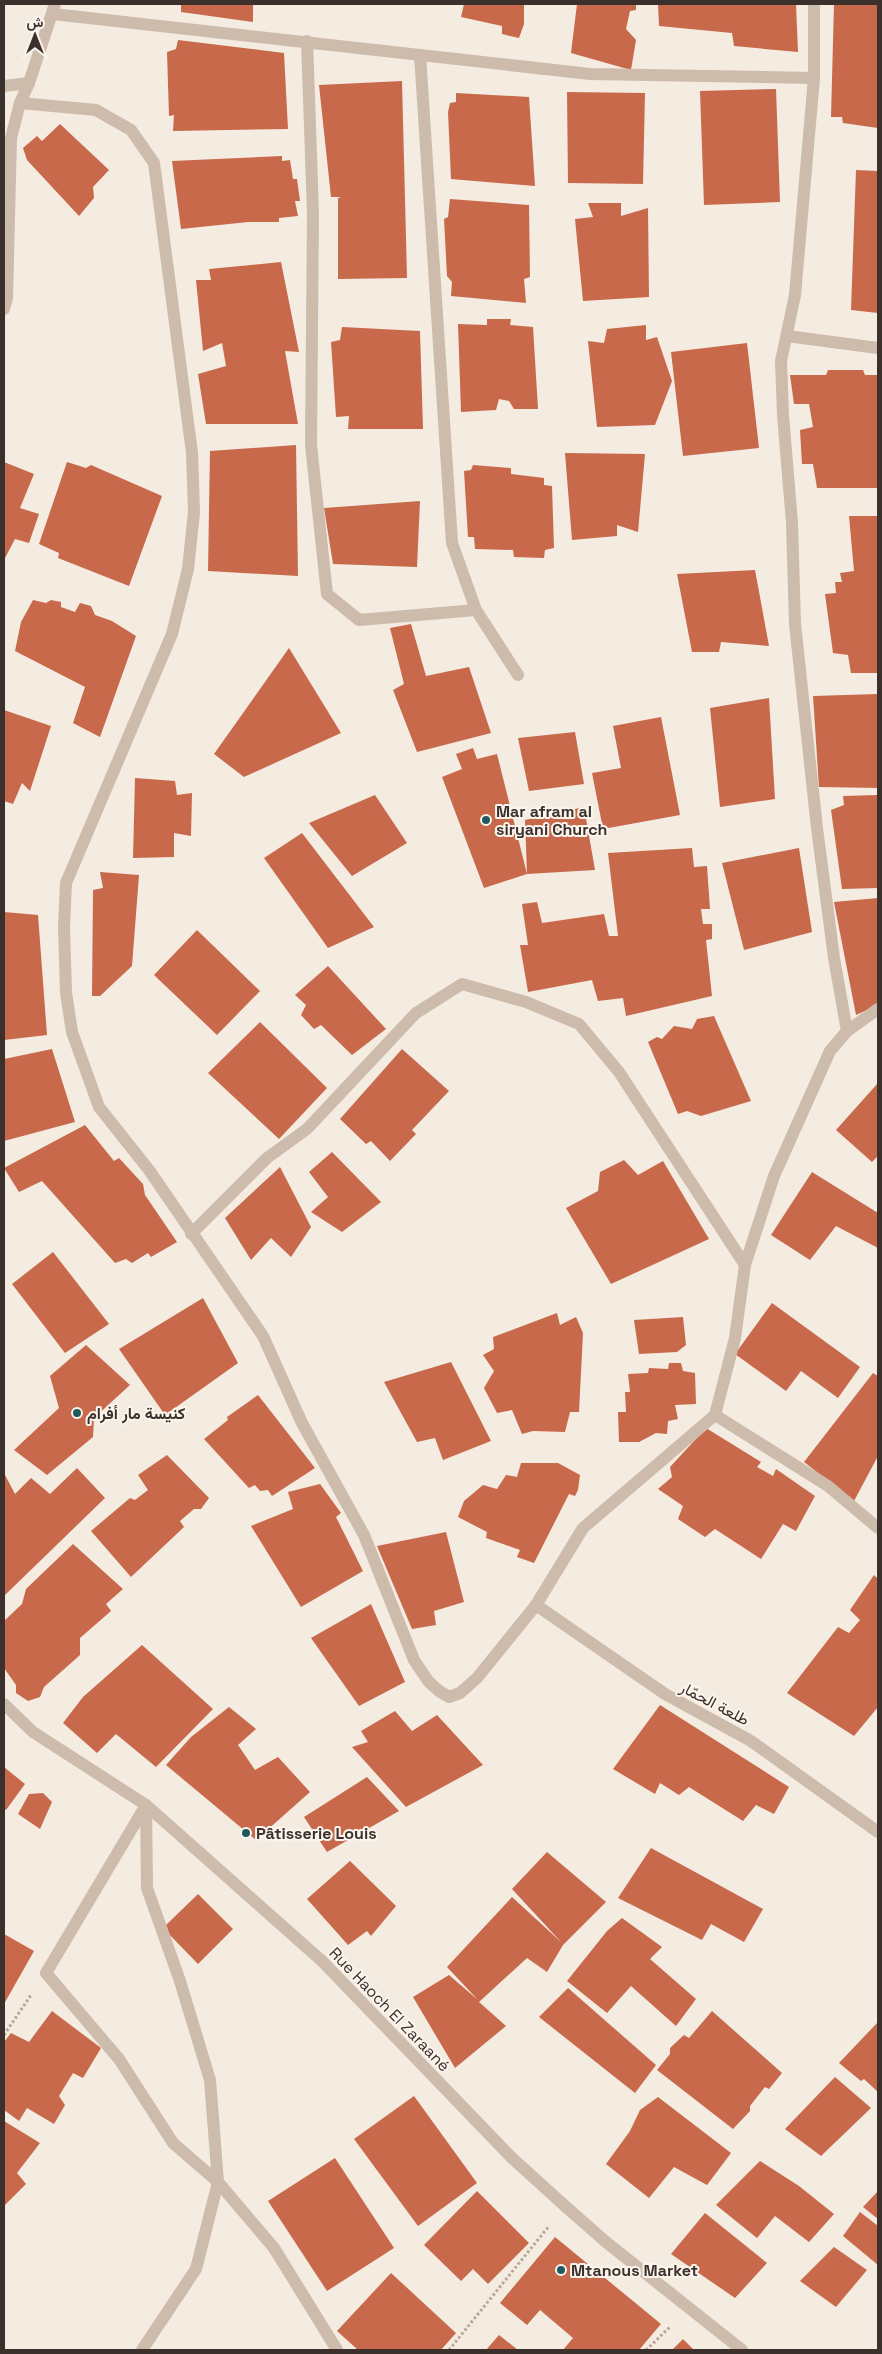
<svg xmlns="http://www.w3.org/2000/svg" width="882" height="2354" font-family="'Space Grotesk',Vazirmatn,sans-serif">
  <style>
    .building { fill: #c8694b }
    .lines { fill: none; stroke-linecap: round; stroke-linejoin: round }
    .path { stroke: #b9a596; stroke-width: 3; stroke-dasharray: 2.5 2.5; stroke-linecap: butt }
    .minor { stroke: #cdbbac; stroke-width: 12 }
    .poi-dot { fill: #1f5a5e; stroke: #fbf5ee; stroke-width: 2 }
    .labels { text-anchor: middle; stroke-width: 4; stroke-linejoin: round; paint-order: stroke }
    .poi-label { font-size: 16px; font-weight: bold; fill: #3b302b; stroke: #fbf5ee; text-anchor: start }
    .street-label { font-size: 16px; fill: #3b302b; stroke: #fbf5ee }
  </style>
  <rect width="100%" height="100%" fill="#f4ebe1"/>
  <g class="building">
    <path d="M181 4H253V22L181 12Z"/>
    <path d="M464 4H524V24L519 38 502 34V26L461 17Z"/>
    <path d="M577 4H636V10L630 11 626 29 636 40 631 70 571 53Z"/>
    <path d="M658 4H796L798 52 734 46 732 33 659 26Z"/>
    <path d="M834 4H878V128L843 123 842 117H831Z"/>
    <path d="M178 40 284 53 288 129 173 131 174 115 169 116 167 52 176 49Z"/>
    <path d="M402 81 407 278 338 279V198L341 197H331L319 85Z"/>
    <path d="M776 89 780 202 704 205 700 91Z"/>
    <path d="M567 92 645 93 643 184 568 183Z"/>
    <path d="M456 93 529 97 535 186 451 179 448 112 450 103 456 102Z"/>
    <path d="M60 124 109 170 93 187 94 198 79 216 27 160 23 148 37 136 42 141Z"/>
    <path d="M282 156V161L290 160 293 179H297L300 201H295L298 216 279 218V222H248L181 229 172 161Z"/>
    <path d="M856 170 878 171V313L851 310Z"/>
    <path d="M450 199 529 205 530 277 524 279 526 303 451 296 452 282 447 276 444 219 448 217Z"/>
    <path d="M588 203H621V216L648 208 649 297 583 301 575 219 593 217Z"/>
    <path d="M281 262 299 352 285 351 298 424H206L198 374 226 366 222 343 203 351 196 280H211L209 269Z"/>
    <path d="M487 319H511L510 325 533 327 538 409H514L509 401 499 399 496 410 461 412 458 324 487 325Z"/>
    <path d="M646 325V340L657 337 672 381 655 425 597 427 588 341 604 343 607 329Z"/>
    <path d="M342 327 420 331 423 429H348L349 416 336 417 331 342 340 340Z"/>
    <path d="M747 343 759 448 683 456 671 352Z"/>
    <path d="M828 370H863L865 375H878V488H817L813 464H802L800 430 813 427 809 404H794L790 375H826Z"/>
    <path d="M296 445 298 576 208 571 210 451Z"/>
    <path d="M565 453 645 454 638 532 617 525V536L572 540Z"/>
    <path d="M4 462 34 474 20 508 39 514 29 543 15 539 4 560Z"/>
    <path d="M67 462 86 468 91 465 162 496 129 586 58 558 59 553 39 544Z"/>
    <path d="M473 465 511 468V474L544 478V485L552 486 554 548 545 550 544 558 514 557 513 550 475 549 474 537H468L464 471 471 470Z"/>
    <path d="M420 501 417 567 333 564 324 508Z"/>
    <path d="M849 516H878V673H851L848 655 833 653 825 594 836 593 835 582H842L840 573 854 571Z"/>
    <path d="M755 570 769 646 721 642 719 652H692L677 574Z"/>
    <path d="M33 600 46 603 51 600 61 602V607L75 612 80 603 91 606 95 615 112 621 136 636 100 737 73 723 85 687 15 651 21 622Z"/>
    <path d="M411 624 426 676 469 667 491 733 417 752 393 690 404 684 390 628Z"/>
    <path d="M289 648 341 733 244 777 214 754Z"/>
    <path d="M878 694V788L819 787 813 696Z"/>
    <path d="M769 698 775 799 720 807 710 708Z"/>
    <path d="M4 710 51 726 30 791 22 783 13 804 4 801Z"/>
    <path d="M661 717 680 815 603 829 592 773 621 768 613 726Z"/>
    <path d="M575 732 584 784 529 791 518 738Z"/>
    <path d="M473 748 477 759 497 754 527 874 484 888 442 777 462 769 456 754Z"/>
    <path d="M135 778 175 781 177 795 192 793 191 836 174 833V857L133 858Z"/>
    <path d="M375 795 407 843 352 876 309 823Z"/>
    <path d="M878 795V888L842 889 831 810 844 805 843 796Z"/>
    <path d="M584 807 595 870 527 874 525 820Z"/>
    <path d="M302 833 374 927 328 948 264 858Z"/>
    <path d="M692 848 694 867 707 866 710 909H701L703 924H712V939L706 940 712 996 626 1016 623 998 598 1001 592 980 528 992 520 945H528L522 904 537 902 542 923 604 914 609 936H618L608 853Z"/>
    <path d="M799 848 812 932 744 950 722 863Z"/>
    <path d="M100 872 139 875 132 966 100 996H92L93 890 103 888Z"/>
    <path d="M878 898V1005L856 1015 834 902Z"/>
    <path d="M4 912 38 915 47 1035 4 1040Z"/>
    <path d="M197 930 260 991 217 1035 154 975Z"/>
    <path d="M328 966 386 1029 352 1055 321 1025 314 1029 301 1015 306 1005 295 995Z"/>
    <path d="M714 1016 751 1101 701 1116 687 1111 678 1114 648 1042 657 1037 662 1039 674 1026 692 1029 697 1019Z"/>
    <path d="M260 1022 327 1088 279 1139 208 1073Z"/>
    <path d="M52 1049 75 1122 4 1141V1059Z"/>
    <path d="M402 1049 449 1091 412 1130 416 1134 390 1161 371 1141 366 1144 340 1119Z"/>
    <path d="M878 1083V1156L872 1162 836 1130Z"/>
    <path d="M85 1125 114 1161 119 1158 143 1184 145 1195 177 1242 151 1257 148 1253 132 1263 126 1259 115 1263 42 1181 19 1192 4 1168Z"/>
    <path d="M332 1152 381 1202 342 1232 311 1212 328 1197 309 1172Z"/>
    <path d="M624 1160 638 1175 663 1161 709 1239 611 1284 566 1208 598 1191 600 1172Z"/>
    <path d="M280 1167 311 1227 291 1257 271 1238 251 1260 225 1218Z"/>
    <path d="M812 1172 878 1213V1248L836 1226 810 1260 771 1235Z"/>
    <path d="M53 1252 109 1324 65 1353 12 1284Z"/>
    <path d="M203 1298 238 1363 165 1415 119 1349Z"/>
    <path d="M772 1303 860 1367 838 1398 801 1371 786 1391 735 1354Z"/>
    <path d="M557 1313 560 1325 576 1317 583 1333 579 1412H570L565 1432 533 1431 522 1434 512 1410 497 1413 484 1388 494 1371 483 1355 494 1349 493 1337Z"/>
    <path d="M683 1317 686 1345 677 1352 639 1354 634 1320Z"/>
    <path d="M86 1345 130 1385 94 1418 93 1437 47 1475 14 1450 59 1408 50 1376Z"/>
    <path d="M451 1362 491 1441 443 1460 435 1438 417 1442 384 1382Z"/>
    <path d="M669 1363H681L683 1371 695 1373 696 1404 675 1405 678 1419 668 1421 667 1434 656 1433 639 1442H619L618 1412H626L625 1392H630L628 1374 648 1373 649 1368 668 1369Z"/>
    <path d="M873 1373 878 1376V1456L854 1501 804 1462Z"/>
    <path d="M258 1395 315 1468 272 1496 268 1490 260 1491 255 1485 249 1488 204 1439 228 1420 227 1417Z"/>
    <path d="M706 1428 761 1462 757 1467 773 1476 776 1469 815 1496 796 1531 783 1524 761 1559 715 1529 705 1537 678 1519 683 1506 658 1489 672 1477 670 1467Z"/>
    <path d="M167 1455 209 1498 201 1509H194L180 1521 184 1527 131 1577 91 1531 130 1498 135 1500 148 1490 138 1475Z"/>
    <path d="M521 1463H558L580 1475 578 1490 575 1496 569 1494 534 1563 517 1557 520 1550 486 1538 487 1532 458 1517 464 1501 483 1485 497 1489 506 1475 517 1477Z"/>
    <path d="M77 1468 105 1498 4 1596V1473L15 1494 31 1478 50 1494Z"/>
    <path d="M320 1484 341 1513 336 1517 363 1571 301 1607 251 1526 293 1509 288 1492Z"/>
    <path d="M446 1532 464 1602 434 1611 436 1625 412 1629 377 1546Z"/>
    <path d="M73 1544 123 1589 106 1604 111 1611 80 1638V1655L44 1687 40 1697 28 1701 16 1693V1685L4 1668V1621L22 1604 26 1589Z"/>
    <path d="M874 1575 878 1579V1707L854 1736 787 1693 838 1627 849 1633 860 1620 850 1610Z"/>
    <path d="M371 1604 405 1682 359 1706 311 1638Z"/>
    <path d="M142 1645 213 1709 156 1767 116 1734 97 1753 63 1723 83 1697Z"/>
    <path d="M660 1705 789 1787 774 1814 756 1805 743 1821 689 1787 679 1795 660 1783 655 1794 613 1769Z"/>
    <path d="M229 1707 256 1729 238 1745 255 1770 278 1757 310 1792 256 1840 166 1765 191 1737Z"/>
    <path d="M395 1711 412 1731 437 1715 483 1765 406 1807 352 1747 368 1742 361 1731Z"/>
    <path d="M4 1767 25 1784 6 1810 4 1809Z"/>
    <path d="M367 1777 399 1811 327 1852 304 1817Z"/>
    <path d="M43 1793 52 1802 40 1829 18 1814 29 1794Z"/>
    <path d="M651 1848 763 1909 744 1942 711 1924 702 1940 618 1898Z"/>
    <path d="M547 1852 606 1902 563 1945 547 1972 527 1958 479 2002 506 2026 455 2068 413 1997 449 1975 478 2000 447 1967 512 1897 561 1942 512 1889Z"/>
    <path d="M350 1861 396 1906 371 1936 367 1931 348 1945 307 1899Z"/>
    <path d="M198 1894 233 1929 198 1964 163 1928Z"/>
    <path d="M622 1918 662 1947 650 1959 696 1999 676 2026 631 1986 607 2013 567 1981 607 1931Z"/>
    <path d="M4 1934 34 1951 4 2004Z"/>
    <path d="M568 1988 656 2065 635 2093 539 2017Z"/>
    <path d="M52 2011 101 2048 83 2078 73 2073 59 2096 65 2105 54 2124 27 2108 19 2121 4 2110V2042L11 2033 29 2042Z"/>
    <path d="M712 2011 782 2073 769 2089 765 2087 750 2106V2111L733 2129 657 2070 670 2054V2048L684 2035 689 2038Z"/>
    <path d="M878 2022V2092L864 2079 861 2081 839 2063Z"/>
    <path d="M835 2077 871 2108 821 2156 785 2129Z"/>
    <path d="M414 2096 477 2183 418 2226 354 2139Z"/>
    <path d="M658 2097 731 2153 707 2185 674 2167 649 2198 606 2164 630 2131 640 2110Z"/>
    <path d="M4 2121 40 2143 17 2173 26 2184 4 2206Z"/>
    <path d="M335 2158 394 2248 327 2291 268 2201Z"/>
    <path d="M760 2161 799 2186 834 2214 809 2242 775 2216 757 2238 716 2205Z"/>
    <path d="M477 2191 529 2243 488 2284 473 2269 461 2281 424 2245Z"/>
    <path d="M878 2191V2219L863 2207Z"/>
    <path d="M860 2212 878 2226V2265L843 2236Z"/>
    <path d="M705 2213 767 2263 735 2298 671 2254Z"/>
    <path d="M555 2237 661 2324 639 2350H563L573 2338 540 2310 527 2325 500 2303Z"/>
    <path d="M834 2247 867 2270 836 2307 800 2281Z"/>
    <path d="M391 2273 456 2333 441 2350H358L337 2331Z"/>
    <path d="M499 2335 518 2350H486Z"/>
    <path d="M683 2339 694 2350H672Z"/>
  </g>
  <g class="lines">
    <g class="path">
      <path d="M4 2035 31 1995"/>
      <path d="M449 2350 549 2226"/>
      <path d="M646 2350 671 2326"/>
    </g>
    <g class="minor">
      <path d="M814 4V78L795 295 781 361 783 415 792 523 795 624 817 828 834 958 847 1031"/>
      <path d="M53 14 590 74 814 78"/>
      <path d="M307 41 313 213 311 445 327 594 359 620 476 610"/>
      <path d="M420 55 452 543 476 610 518 675"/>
      <path d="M4 86 29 83"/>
      <path d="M20 103 96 110 131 130 154 163 192 453 194 512 188 569 172 634 66 883 64 927 66 993 72 1032 99 1107 149 1170 263 1336 302 1423 364 1535 414 1660 428 1681 439 1691 449 1697 460 1693 477 1678 536 1605 583 1528 715 1415 735 1338 745 1265 774 1176 830 1051 847 1031 878 1009"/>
      <path d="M4 309 7 298 11 138 20 103 29 83 55 4"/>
      <path d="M787 336 878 348"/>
      <path d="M191 1234 267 1158 307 1129 416 1013 462 984 526 1002 579 1024 619 1072 745 1265"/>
      <path d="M715 1415 828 1486 878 1528"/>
      <path d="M536 1605 665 1694 751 1741 878 1832"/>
      <path d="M4 1704 33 1732 146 1805 322 1961 512 2158 565 2206 606 2242 742 2350"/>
      <path d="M146 1805 46 1973 119 2059 173 2143 218 2182 274 2248 337 2350"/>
      <path d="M142 2350 196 2269 218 2182 210 2080 180 1981 147 1888 146 1805"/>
    </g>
  </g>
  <g class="poi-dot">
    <circle cx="486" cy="820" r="5"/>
    <circle cx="77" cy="1413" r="5"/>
    <circle cx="246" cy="1833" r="5"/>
    <circle cx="561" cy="2270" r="5"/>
  </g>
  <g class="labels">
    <g class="poi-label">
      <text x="496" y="817">Mar afram al<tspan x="496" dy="18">siryani Church</tspan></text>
      <text x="87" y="1419">كنيسة مار أفرام</text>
      <text x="256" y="1839">Pâtisserie Louis</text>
      <text x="571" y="2276">Mtanous Market</text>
    </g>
    <g class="street-label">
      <text transform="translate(715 1703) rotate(28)" y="6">طلعة الحمّار</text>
      <text transform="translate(390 2009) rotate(46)" y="6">Rue Haoch El Zaraané</text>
    </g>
  </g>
  <rect width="882" height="2354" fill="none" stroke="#3b302b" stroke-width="10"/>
  <g transform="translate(35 35)" stroke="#fbf5ee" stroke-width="4" paint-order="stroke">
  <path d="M0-4L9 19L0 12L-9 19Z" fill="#3b302b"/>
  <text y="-8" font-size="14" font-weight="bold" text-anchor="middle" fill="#3b302b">ش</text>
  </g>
</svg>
